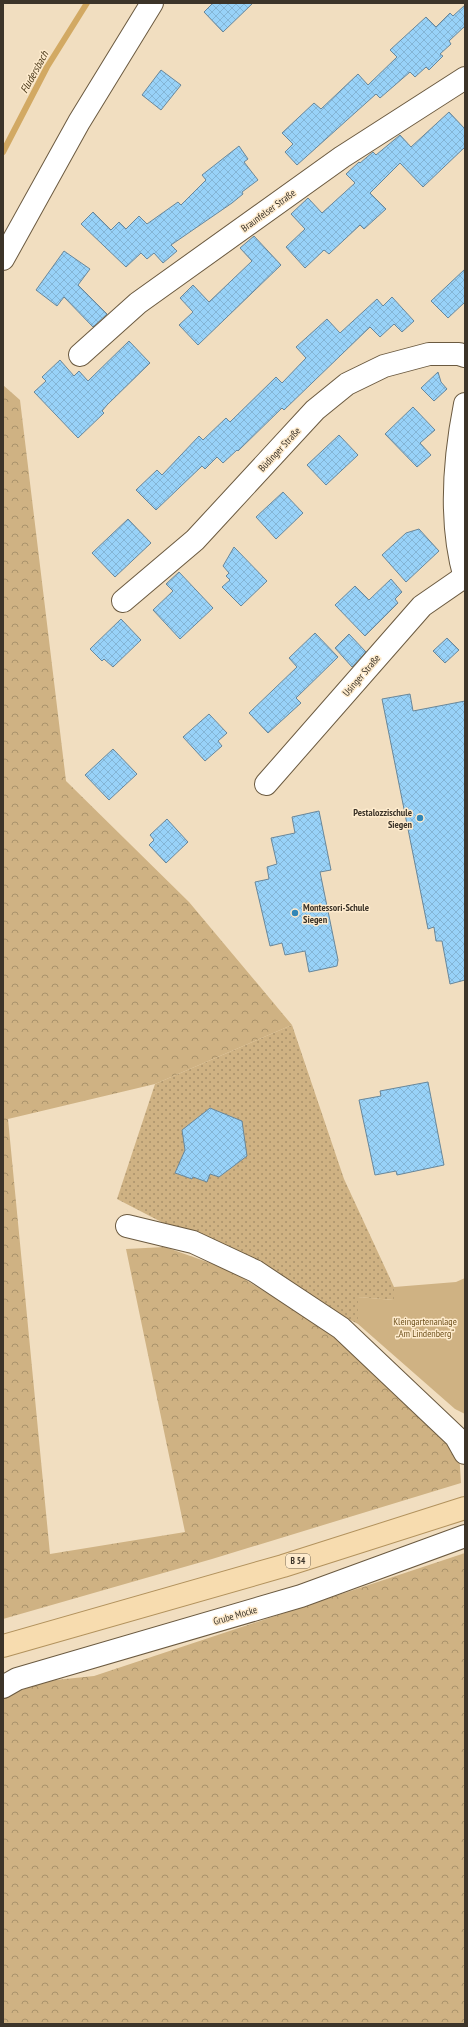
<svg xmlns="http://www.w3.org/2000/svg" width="468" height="2027" font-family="'PT Sans Narrow',sans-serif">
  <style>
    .grass { fill: url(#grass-dots) }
    .forest { fill: url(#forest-crowns) }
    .garden { fill: #cfb283 }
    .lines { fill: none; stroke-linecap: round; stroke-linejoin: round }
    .stream { stroke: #d2a963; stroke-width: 6 }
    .building { fill: url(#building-cross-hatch); stroke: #69879a }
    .minor-casing { stroke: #6b5a40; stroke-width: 24 }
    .major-casing { stroke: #b2925d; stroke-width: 24 }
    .minor { stroke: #fff; stroke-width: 22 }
    .major { stroke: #f7dcaf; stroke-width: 22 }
    .poi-dot { fill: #3287b7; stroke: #feebcd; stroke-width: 1.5 }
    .labels { text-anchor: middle; stroke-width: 3; stroke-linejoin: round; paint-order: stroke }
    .shield { fill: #feebcd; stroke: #766b5a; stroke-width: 1 }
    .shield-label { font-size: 9px; font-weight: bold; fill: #3c3429 }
    .street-label { font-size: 10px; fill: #3c3429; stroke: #feebcd }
    .poi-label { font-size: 10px; font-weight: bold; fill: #3c3429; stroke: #feebcd; text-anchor: end }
    .park-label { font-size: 10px; fill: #6f521e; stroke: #feebcd }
    .water-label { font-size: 11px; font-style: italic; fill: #4a3819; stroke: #feebcd }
  </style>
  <defs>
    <pattern id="grass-dots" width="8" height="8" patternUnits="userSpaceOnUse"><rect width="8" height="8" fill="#cfb283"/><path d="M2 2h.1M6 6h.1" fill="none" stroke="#a9926b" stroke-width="1.8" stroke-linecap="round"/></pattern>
    <pattern id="forest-crowns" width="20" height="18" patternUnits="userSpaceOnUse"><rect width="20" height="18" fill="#cfb283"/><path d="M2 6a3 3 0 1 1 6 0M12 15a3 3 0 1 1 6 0" fill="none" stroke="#a9926b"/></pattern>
    <pattern id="building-cross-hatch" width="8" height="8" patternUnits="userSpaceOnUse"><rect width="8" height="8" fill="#98d2f8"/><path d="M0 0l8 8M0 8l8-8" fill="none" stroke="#84b5d5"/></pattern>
  </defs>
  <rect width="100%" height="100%" fill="#f1dec0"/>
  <path class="grass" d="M292 1025 344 1179 394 1287V1300L358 1297V1324L117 1199 155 1084Z"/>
  <g class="forest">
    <path d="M3 385 20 400 66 781 189 902 292 1025 155 1084 8 1119 50 1554 185 1532 126 1249 165 1247 230 1270 331 1333 459 1452 461 1483 212 1559 3 1619Z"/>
    <path d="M465 1553V2024H3V1697L46 1681 94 1676Z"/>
  </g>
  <path class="garden" d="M465 1278V1414L455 1409 358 1324V1297L394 1300V1287L456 1282Z"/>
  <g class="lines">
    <path class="stream" d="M3 152 47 67 87 3"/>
  </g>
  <g class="building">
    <path d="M213 3H253L223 32 204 12Z"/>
    <path d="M465 5V26L449 41 451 44 440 54 443 56 429 70 426 67 415 77 410 72 380 98 376 94 297 165 285 152 293 144 282 133 314 103 321 109 358 74 368 85 397 57 390 50 426 17 436 27 450 13 453 16Z"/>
    <path d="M161 70 181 85 161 110 142 95Z"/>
    <path d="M449 112 465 129V147L423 187 400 163 370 193 386 209 364 229 360 225 329 254 324 250 305 268 286 247 305 229 291 214 308 198 322 213 355 183 346 174 359 162 360 163 373 152 376 155 400 135 411 147Z"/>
    <path d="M239 146 248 159 244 162 258 180 242 192 243 194 232 203 171 245 177 251 163 263 154 253 147 259 141 253 126 267 81 224 93 212 111 230 119 222 126 229 139 216 147 224 178 202 181 205 206 180 202 175Z"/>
    <path d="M254 236 281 265 198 345 179 325 193 312 180 298 193 285 209 302 252 261 240 248Z"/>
    <path d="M64 251 90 269 78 285 107 314 93 327 64 297 57 306 36 290Z"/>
    <path d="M465 269V302L448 318 431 301Z"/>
    <path d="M392 297 414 321 402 332 394 324 380 337 370 327 284 410 282 408 238 451 237 450 223 463 217 457 205 469 202 466 156 510 136 490 157 470 162 475 199 436 203 440 226 418 230 422 276 377 282 383 306 358 296 347 327 319 340 333 377 299 383 306Z"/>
    <path d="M129 341 150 363 107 405 102 411 104 413 78 438 34 392 46 381 42 377 60 360 74 376 79 371 88 381Z"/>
    <path d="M438 372 441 382 447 389 434 401 421 388Z"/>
    <path d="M413 407 435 430 420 443 431 455 417 467 385 434Z"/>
    <path d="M339 435 358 455 326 485 307 465Z"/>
    <path d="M283 492 303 513 276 539 256 517Z"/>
    <path d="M128 519 151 543 115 577 92 553Z"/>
    <path d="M419 529 439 551 406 582 382 555 406 533Z"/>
    <path d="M234 547 267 581 241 606 222 587 230 580 226 576 229 573 223 566Z"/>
    <path d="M179 572 213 608 180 639 153 610 173 591 166 584Z"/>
    <path d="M391 579 402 592 395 599 398 603 365 636 335 605 355 586 369 600Z"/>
    <path d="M121 619 141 640 113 667 104 659 102 661 90 649Z"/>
    <path d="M315 633 338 657 296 698 301 703 268 733 249 713 297 667 289 658Z"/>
    <path d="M349 634 366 652 352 667 335 648Z"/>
    <path d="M447 638 459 650 445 663 433 651Z"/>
    <path d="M410 694 413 711 465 701V980L450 984 442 941H436L434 927 428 929 382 699Z"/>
    <path d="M209 714 227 733 218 741 222 746 205 761 183 737Z"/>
    <path d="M113 749 137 774 109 800 85 775Z"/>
    <path d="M319 811 331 870 320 872 338 960 337 966 309 972 305 951 285 955 282 943 270 946 255 882 269 879 267 867 277 864 271 838 295 833 292 817Z"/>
    <path d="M167 819 188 842 166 863 149 845 154 840 150 835Z"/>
    <path d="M428 1082 444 1165 397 1175 396 1171 375 1175 359 1100 381 1096 380 1091Z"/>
    <path d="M210 1108 242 1121 247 1156 219 1177 210 1174 207 1182 193 1177 192 1179 175 1173 185 1150 182 1130Z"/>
  </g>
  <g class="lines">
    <defs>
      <g id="minor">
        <path d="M3 259 79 122 152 3"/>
        <path d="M80 355 138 303 342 157 465 78"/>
        <path d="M465 404C454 460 449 523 465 578"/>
        <path d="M123 601 195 540 315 410 347 384 384 366 429 354H459L465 356"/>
        <path d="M266 784 422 606 464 577"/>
        <path d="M127 1226 193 1242 255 1271 341 1328 456 1437 465 1453"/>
        <path d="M3 1687 17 1679 301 1596 465 1536"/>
      </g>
      <path id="major" d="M3 1646 283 1566 465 1508"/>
    </defs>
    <use href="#minor" class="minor-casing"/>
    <use href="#major" class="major-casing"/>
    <use href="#minor" class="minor"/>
    <use href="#major" class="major"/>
  </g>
  <g class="poi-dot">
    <circle cx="420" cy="818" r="4"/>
    <circle cx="295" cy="913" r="4"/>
  </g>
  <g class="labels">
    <rect class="shield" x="286" y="1554" width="24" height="14" rx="3"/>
    <g class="shield-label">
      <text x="298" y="1564">B 54</text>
    </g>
    <g class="street-label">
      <text transform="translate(268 210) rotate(-36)" y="4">Braunfelser Straße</text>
      <text transform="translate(279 449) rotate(-47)" y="4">Büdinger Straße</text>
      <text transform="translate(361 675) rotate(-49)" y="4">Usinger Straße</text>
      <text transform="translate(235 1615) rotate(-16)" y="4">Grube Mocke</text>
    </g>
    <g class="poi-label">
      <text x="412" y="816">Pestalozzischule<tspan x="412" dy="12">Siegen</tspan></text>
      <text x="303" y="911" text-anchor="start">Montessori-Schule<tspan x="303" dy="12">Siegen</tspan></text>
    </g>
    <g class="park-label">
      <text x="425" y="1325">Kleingartenanlage<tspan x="425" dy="12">„Am Lindenberg“</tspan></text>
    </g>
    <g class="water-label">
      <text transform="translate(34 72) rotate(-61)" y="4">Fludersbach</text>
    </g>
  </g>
  <rect width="468" height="2027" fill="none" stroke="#3c3429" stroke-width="8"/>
</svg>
